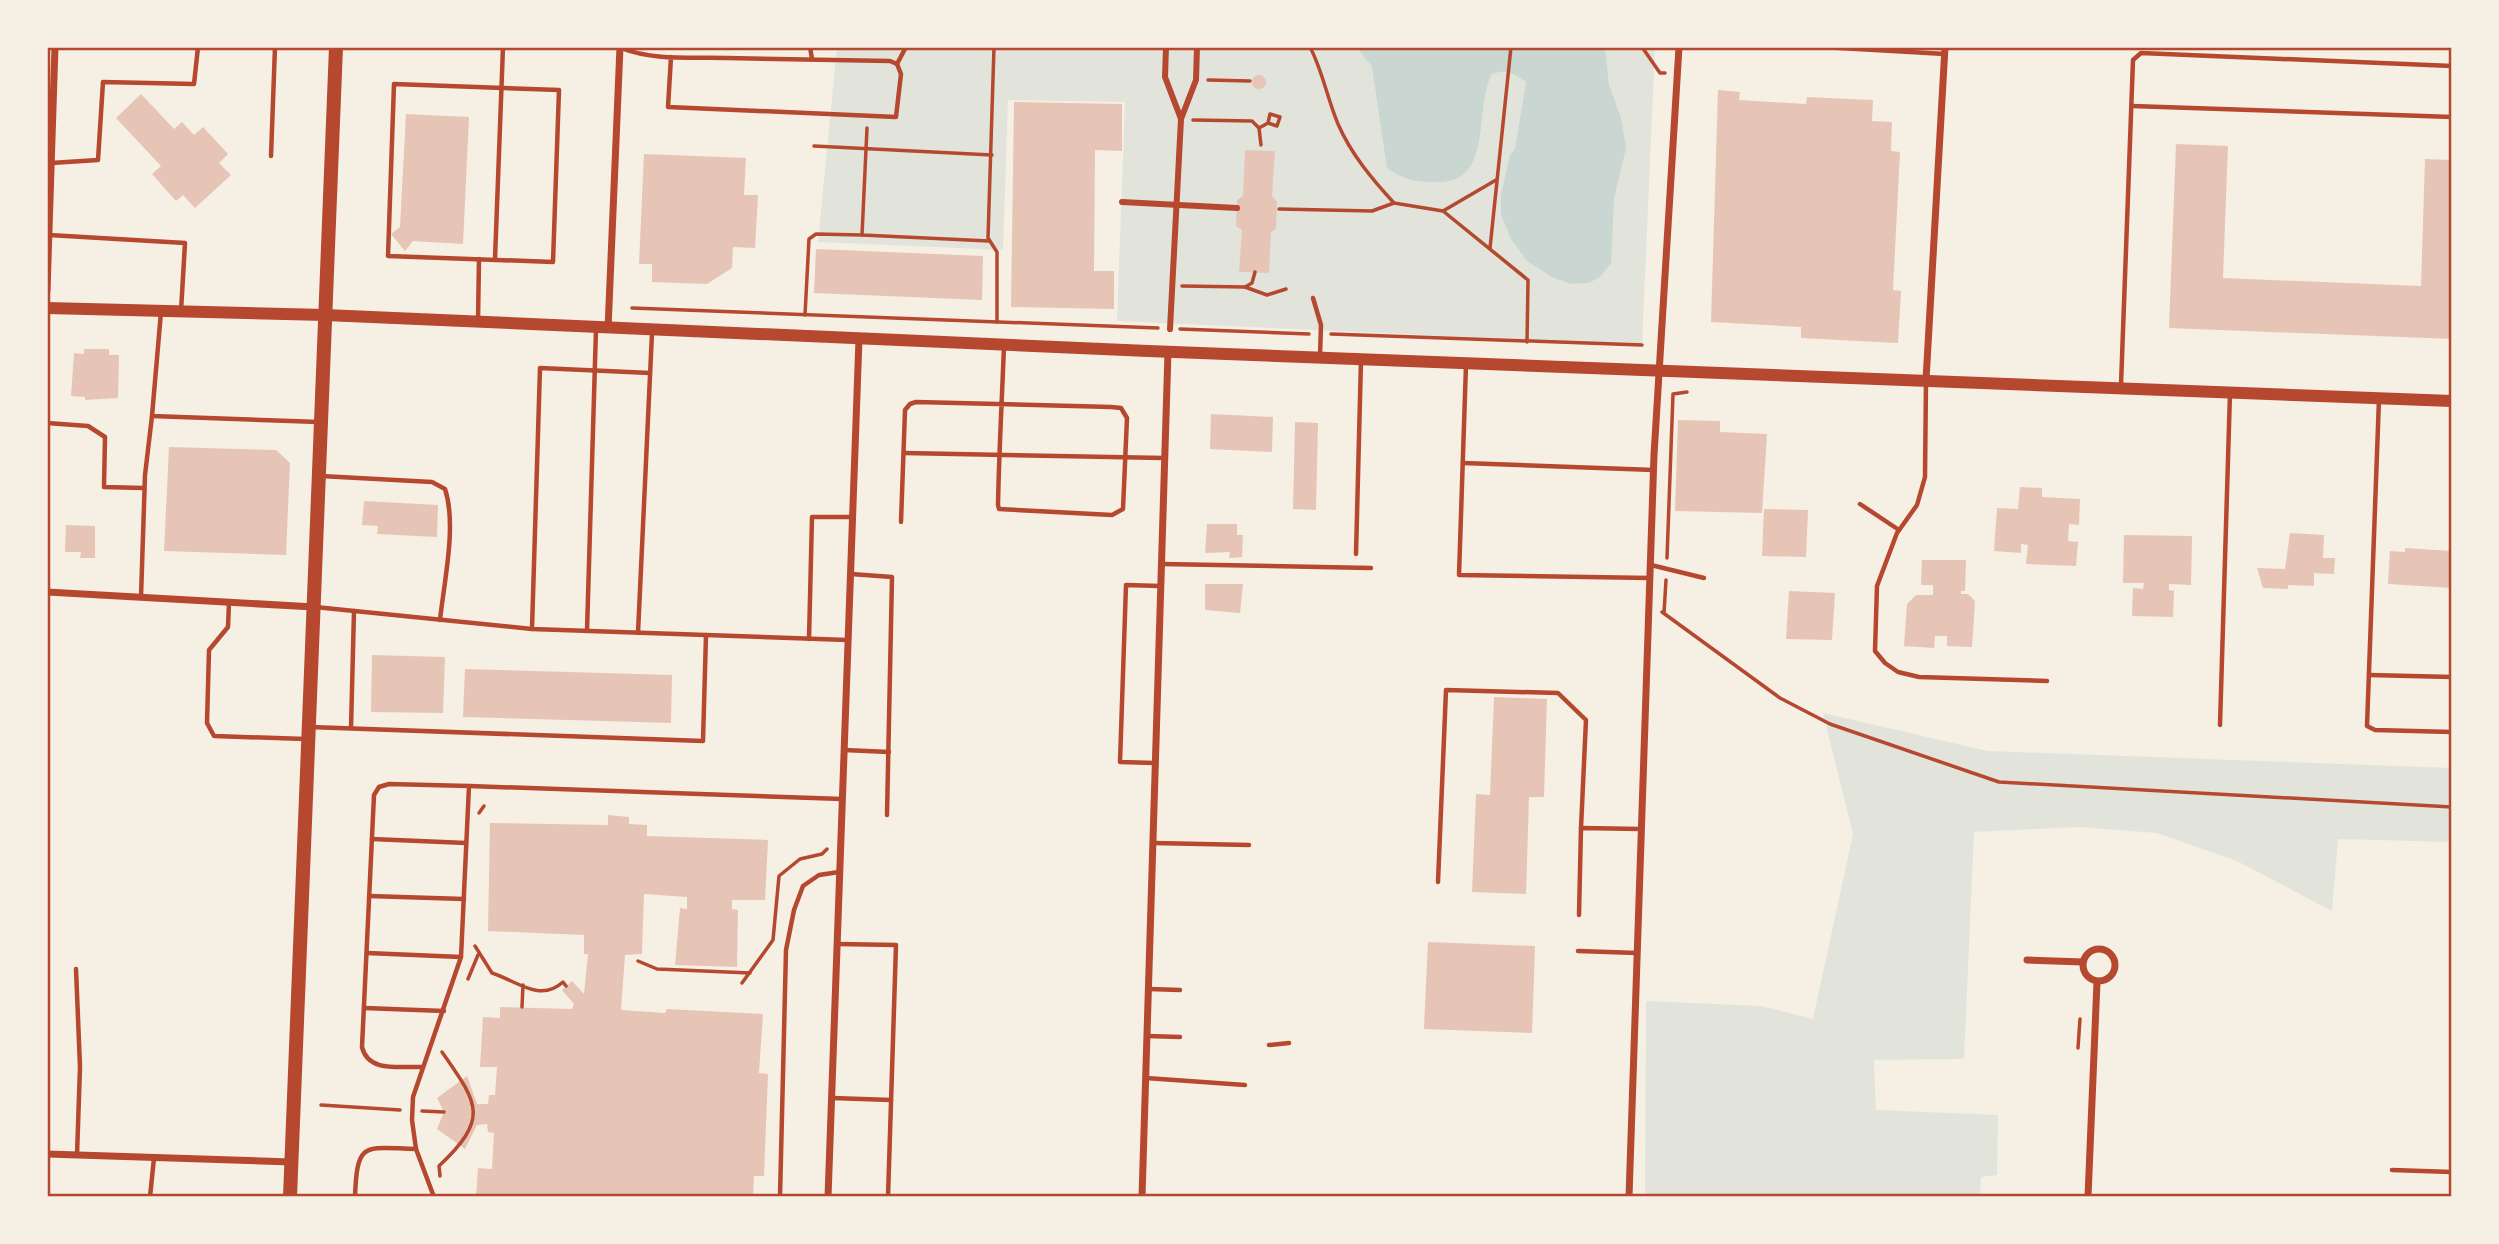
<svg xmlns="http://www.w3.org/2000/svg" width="2499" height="1244" font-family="'Exo 2',sans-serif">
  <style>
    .green { fill: #e2e4dc }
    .water { fill: #c9d6d2 }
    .building { fill: #e6c5b7 }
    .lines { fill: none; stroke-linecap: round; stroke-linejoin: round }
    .path { stroke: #b5482f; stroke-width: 3.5 }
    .service { stroke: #b5482f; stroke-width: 4.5 }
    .pedestrian { stroke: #b5482f; stroke-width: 6 }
    .minor { stroke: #b5482f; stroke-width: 7 }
    .secondary { stroke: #b5482f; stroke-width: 12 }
    .trunk { stroke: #b5482f; stroke-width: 14 }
    .neatline { fill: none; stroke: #b5482f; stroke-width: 2.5 }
  </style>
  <rect width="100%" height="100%" fill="#f6efe4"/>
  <g class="green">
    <path d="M837 47H1655L1642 345 1117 321 1125 102 1008 100 1003 250 818 242Z"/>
    <path d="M1823 713 1988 751 2452 768V842L2338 839 2332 911 2237 861 2157 833 2078 827 1974 832 1964 1059 1874 1060 1876 1110 1998 1115 1997 1175 1981 1177 1980 1197H1645L1646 1001 1761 1006 1813 1019 1853 834Z"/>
  </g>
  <path class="water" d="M1357 47H1605L1609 85 1621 118 1626 148 1614 199 1611 263 1600 277 1589 283 1571 284 1552 277 1527 261 1511 239 1501 215V196L1510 155 1515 149 1526 82C1514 73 1505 68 1491 75 1474 113 1493 181 1439 182 1418 183 1404 180 1387 168L1372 67Z"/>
  <g class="building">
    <circle cx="1259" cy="82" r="7"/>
    <path d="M1718 90 1740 92 1739 100 1806 104 1807 97 1873 100 1872 121 1892 122 1891 151 1900 152 1893 290 1901 291 1898 343 1801 338V327L1711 322Z"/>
    <path d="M141 94 174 129 182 122 194 135 203 127 228 154 219 163 231 175 195 208 183 195 176 201 152 174 161 166 116 118Z"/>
    <path d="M1014 102 1122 104V151L1095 150 1094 271H1114V309L1011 307Z"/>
    <path d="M406 114 469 117 463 244 413 241 405 251 391 234 400 227Z"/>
    <path d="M2176 144 2228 146 2223 278 2421 286 2425 159 2452 160V339L2169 328Z"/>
    <path d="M1245 150 1275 151 1272 196 1277 201 1276 229 1271 232 1269 273 1239 272 1242 230 1236 226 1237 200 1243 196Z"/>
    <path d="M644 154 746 158 744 195H758L755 248 733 247 732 268 707 284 652 282V264H639Z"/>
    <path d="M816 249 983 256 982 300 814 293Z"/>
    <path d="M84 349H109V355H119L118 398 85 400V397L71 396 74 353 84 354Z"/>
    <path d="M1211 414 1273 417 1272 452 1210 449Z"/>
    <path d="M1678 420 1720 421V432L1767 434 1762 513 1675 511Z"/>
    <path d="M1295 422 1318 423 1316 510 1293 509Z"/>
    <path d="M169 447 276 450 290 463 286 555 164 551Z"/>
    <path d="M2020 487 2042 488V497L2080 499 2079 525 2069 524 2068 541 2078 542 2076 566 2026 564 2028 545 2021 544V553L1994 551 1997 508 2018 509Z"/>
    <path d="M364 501 438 505 437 537 377 534 378 526 362 525Z"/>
    <path d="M1764 509 1808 510 1806 557 1762 556Z"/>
    <path d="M1207 524H1237V535H1243L1242 557 1229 558 1230 552 1205 553Z"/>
    <path d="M66 525 95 526V558H80L81 552H65Z"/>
    <path d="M2290 533 2324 535 2323 558H2335L2334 574 2314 573V586L2288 585V589L2263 588 2257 568 2285 569Z"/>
    <path d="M2124 535 2192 536 2191 585 2169 584V590L2174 591 2173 617 2132 616 2133 588 2143 589 2144 583H2123Z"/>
    <path d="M2405 548 2452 551V588L2388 584 2390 551 2405 552Z"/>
    <path d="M1922 560H1966L1965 591H1961V594H1968L1975 601 1972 647 1947 646V636H1935L1934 648 1904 646 1907 604 1916 595H1933V585H1921Z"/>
    <path d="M1205 584H1243L1240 613 1205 610Z"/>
    <path d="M1789 591 1835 593 1832 640 1786 639Z"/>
    <path d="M372 655 445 657 443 713 371 712Z"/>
    <path d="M465 669 672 675 671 723 463 717Z"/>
    <path d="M1494 697 1547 699 1544 797H1529L1526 894 1472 892 1476 794 1490 795Z"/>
    <path d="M608 815 629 817V824L647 825V836L768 840 765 900H732V909L738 910 737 967 675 965 680 908 687 909V897L644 894 642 954 625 955 621 1010 665 1013 667 1009 763 1014 759 1073 768 1074 764 1176H754L753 1197H476L478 1168 492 1169 494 1133 488 1132 487 1124 477 1125 465 1149 437 1129 444 1112 437 1098 467 1076 477 1104H488L489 1095H495L497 1067H480L483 1017 500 1018V1007L572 1009 574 1004 562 990 572 981 584 994 588 954H584V935L488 931 490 823 608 825Z"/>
    <path d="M1428 942 1535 946 1532 1033 1424 1029Z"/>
  </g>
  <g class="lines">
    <g class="path">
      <path d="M994 47 988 238 997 252V322"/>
      <path d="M1310 47C1323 72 1327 98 1338 124 1351 154 1372 179 1394 203"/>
      <path d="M1642 47 1660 73H1665"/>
      <path d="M1208 80 1250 81"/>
      <path d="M1193 120 1252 121 1259 128 1261 145"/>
      <path d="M867 128 862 235 989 241"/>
      <path d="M1259 128 1268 123 1277 126 1280 117 1270 114 1268 123"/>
      <path d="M814 146 992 155"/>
      <path d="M1279 209 1372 211 1394 203 1443 211 1528 280 1527 342"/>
      <path d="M1443 211 1496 180"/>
      <path d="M1490 248 1511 47"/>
      <path d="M1182 286 1245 287 1252 283 1255 272"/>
      <path d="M1245 287 1267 295 1286 289"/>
      <path d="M632 308 1158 328"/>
      <path d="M805 315 809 239 816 234 862 235"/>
      <path d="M1180 329 1309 334"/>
      <path d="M1331 334 1642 345"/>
      <path d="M1667 558 1673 394 1687 392"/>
      <path d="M1662 612 1780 698 1830 724 1999 782 2452 807"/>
      <path d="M1664 613 1666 580"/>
      <path d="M479 813 484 806"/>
      <path d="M475 946 492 973C517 981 540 1003 563 982L566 986"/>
      <path d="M638 961 657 969 750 973"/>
      <path d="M468 979 478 955"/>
      <path d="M742 983 773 940 779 876 800 859 822 854 827 849"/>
      <path d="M522 1007 523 985"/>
      <path d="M2078 1048 2080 1019"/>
      <path d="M321 1105 400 1110"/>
      <path d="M422 1111 444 1112"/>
      <path d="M440 1176 439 1166C491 1117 477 1103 442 1052"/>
    </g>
    <g class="service">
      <path d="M810 47 812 59"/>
      <path d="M1822 47 1945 54"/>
      <path d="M621 48C654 61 692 57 727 58 782 59 836 60 890 61L897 64 901 74 896 117 668 107 671 57"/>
      <path d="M897 64 906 47"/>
      <path d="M394 84 559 90 553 262 388 256Z"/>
      <path d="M2132 106 2452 117"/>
      <path d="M271 156 275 47"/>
      <path d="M51 163 98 160 103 82 194 84 198 47"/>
      <path d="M49 235 185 243 181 311"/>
      <path d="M495 259 503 47"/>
      <path d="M1313 298 1321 325 1320 356"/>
      <path d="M161 312 152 416 319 422"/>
      <path d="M478 321 479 259"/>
      <path d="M1466 365 1459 575 1650 578"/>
      <path d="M1926 381 1925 477 1917 505 1897 533 1877 586 1875 651 1885 663 1898 672 1919 677 2047 681"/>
      <path d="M2121 385 2133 60 2141 53 2452 66"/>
      <path d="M2379 399 2367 726 2375 730 2452 732"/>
      <path d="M47 423 88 426 105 437 104 487 144 488"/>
      <path d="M904 453 1164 458"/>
      <path d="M1463 463 1654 470"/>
      <path d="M321 476 432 482 445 489C457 525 444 582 440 620"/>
      <path d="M1860 504 1899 530"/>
      <path d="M901 522 905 410 910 404 916 402 1111 407 1121 408 1127 418 1123 509 1112 515 999 509 998 505C999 452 1002 399 1004 346"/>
      <path d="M1356 554 1361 360"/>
      <path d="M1162 564 1371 568"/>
      <path d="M1651 565 1704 578"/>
      <path d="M851 574 892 577 887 815"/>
      <path d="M141 597 145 475 152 416"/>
      <path d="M229 602 228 627 209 650 207 723 214 736 305 739"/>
      <path d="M315 607 532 629 847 640"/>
      <path d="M532 629 540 368 650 373"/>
      <path d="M587 631 596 329"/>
      <path d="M638 633 652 333"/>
      <path d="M809 639 812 517H853"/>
      <path d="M2369 675 2452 677"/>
      <path d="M2220 725 2230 393"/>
      <path d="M310 727 703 741 706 635"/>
      <path d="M351 728 354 611"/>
      <path d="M844 750 889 752"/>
      <path d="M1155 763 1120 762 1126 585 1160 586"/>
      <path d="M469 786 842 799"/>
      <path d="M372 839 466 843"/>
      <path d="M1153 843 1249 845"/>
      <path d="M1438 882 1446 690 1558 693 1586 720 1581 828"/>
      <path d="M369 896 464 899"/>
      <path d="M1579 915 1581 828 1641 829"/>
      <path d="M838 944 896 945 888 1197"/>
      <path d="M1578 951 1637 953"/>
      <path d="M367 953 461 957"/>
      <path d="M76 969 80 1067 77 1155"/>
      <path d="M1149 989 1180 990"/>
      <path d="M364 1008 444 1011"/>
      <path d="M1147 1036 1180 1037"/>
      <path d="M1269 1045 1289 1043"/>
      <path d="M1146 1078 1245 1085"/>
      <path d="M832 1098 891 1100"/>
      <path d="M416 1149 412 1120 413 1097 461 957 469 786 389 784 379 787 374 795 362 1047C368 1073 400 1066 423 1067"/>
      <path d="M2392 1170 2452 1172"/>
      <path d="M150 1197 154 1158"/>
      <path d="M355 1197C357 1139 365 1148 416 1149L434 1197"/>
      <path d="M780 1197 786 950 794 910 803 886 819 875 839 872"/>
    </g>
    <g class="pedestrian">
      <path d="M1166 47 1165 77 1181 119"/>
      <path d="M1122 202 1237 208"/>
      <path d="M1170 329 1181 119 1196 80 1197 47"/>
    </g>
    <g class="minor">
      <path d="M47 291 55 47"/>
      <path d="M608 329 620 47"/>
      <path d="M1926 380 1945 47"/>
      <path d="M47 592 314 607"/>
      <circle cx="2099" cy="965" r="16"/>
      <path d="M2027 960 2083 962"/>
      <path d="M47 1154 291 1162"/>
      <path d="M828 1197 859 339"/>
      <path d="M1142 1197 1168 352"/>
      <path d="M1629 1197 1654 455 1679 47"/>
      <path d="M2088 1197 2097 982"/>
    </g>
    <path class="secondary" d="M47 308 325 315 1148 351 2452 401"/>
    <path class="trunk" d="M290 1197 336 47"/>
  </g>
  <rect width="2499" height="1244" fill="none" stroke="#f6efe4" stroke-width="98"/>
  <rect x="49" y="49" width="2401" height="1146" class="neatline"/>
</svg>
